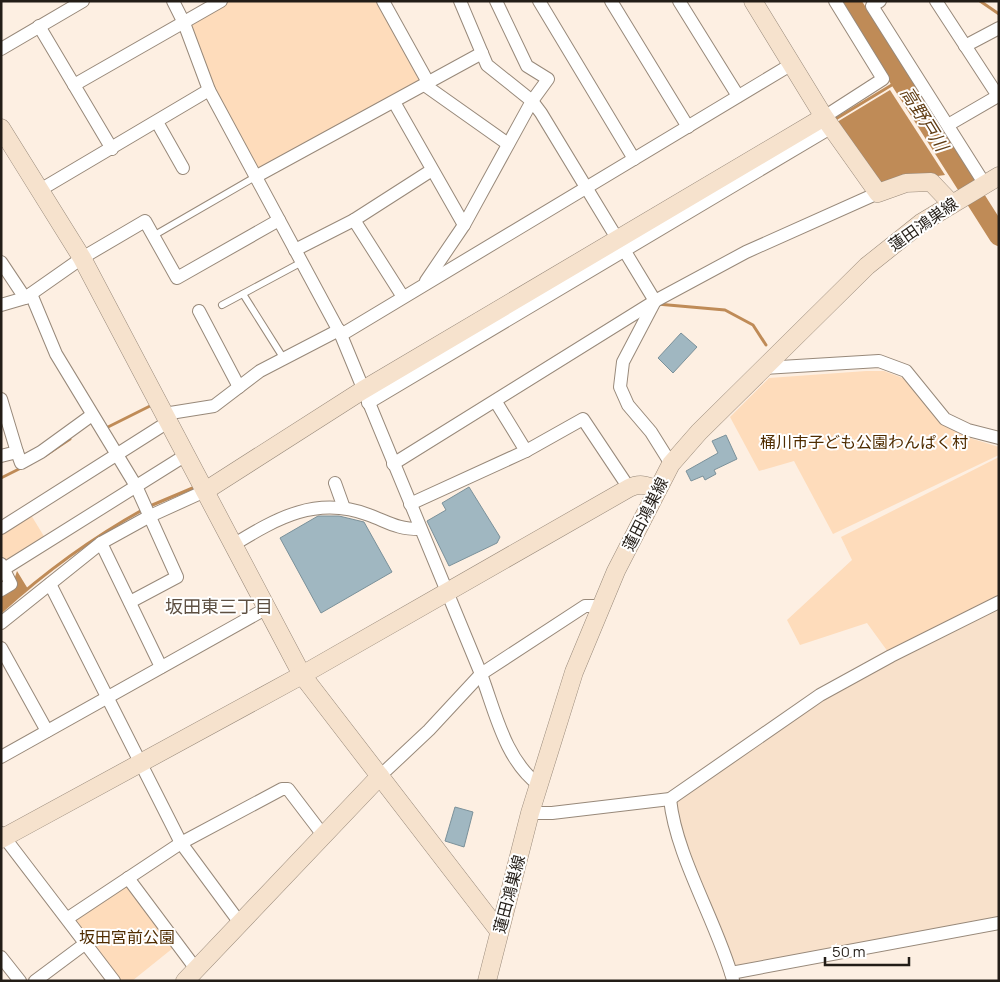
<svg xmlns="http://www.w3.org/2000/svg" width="1000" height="982" font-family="Manrope,'Noto Sans JP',sans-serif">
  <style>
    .built { fill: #f8e1cb }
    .green { fill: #fedcbb }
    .water { fill: #bf8b57 }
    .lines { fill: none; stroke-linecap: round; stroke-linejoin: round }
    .stream { stroke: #bf8b57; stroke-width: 3 }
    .river { stroke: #bf8b57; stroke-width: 20 }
    .building { fill: #a0b7c1; stroke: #7b919a }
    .lane-casing { stroke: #98897a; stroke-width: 8 }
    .street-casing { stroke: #98897a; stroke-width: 14 }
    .secondary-casing { stroke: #98897a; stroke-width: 19 }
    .lane { stroke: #fff; stroke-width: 6 }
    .street { stroke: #fff; stroke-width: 12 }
    .secondary { stroke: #f6e2cd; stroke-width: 18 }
    .labels { text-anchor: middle; stroke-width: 4; stroke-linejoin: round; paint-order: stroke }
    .street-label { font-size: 16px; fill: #231d17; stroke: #fff }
    .park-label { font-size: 16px; fill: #4f2c00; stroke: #fff }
    .water-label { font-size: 18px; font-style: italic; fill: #613d14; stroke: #fff }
    .neighbourhood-label { font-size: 18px; fill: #5e5042; stroke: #fff }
  </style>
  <rect width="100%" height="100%" fill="#fdefe2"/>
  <path class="built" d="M999 602V923L731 973 670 799 820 695Z"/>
  <g class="green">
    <path d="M221 1H383L429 84 255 177 184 23Z"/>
    <path d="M866 371H884L911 381 950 429 973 439 999 447V455L833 534 794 461 759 471 730 417 769 378Z"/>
    <path d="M999 457V602L891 656 867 623 800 645 787 620 852 560 841 537Z"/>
    <path d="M31 515 45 538 10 561 5 560 1 555V533Z"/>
    <path d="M128 878 178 944 132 981H114L68 918Z"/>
  </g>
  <g class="water">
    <path d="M890 90 945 175 880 184 837 122Z"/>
    <path d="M17 571 28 589 1 612V596L11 589Z"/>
  </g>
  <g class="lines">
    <g class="stream">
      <path d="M980 1 999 14"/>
      <path d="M834 120 900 80"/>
      <path d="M657 304 725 310 753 325 766 345"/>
      <path d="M106 428 154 404"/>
      <path d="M46 455 70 439"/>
      <path d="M1 478 23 467"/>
      <path d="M150 506 195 487 197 488"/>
      <path d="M1 612C45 572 92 538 144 509"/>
    </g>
    <path class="river" d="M850 1 999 236"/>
  </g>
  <g class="building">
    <path d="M681 333 697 347 673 373 658 358Z"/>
    <path d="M726 435 737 459 714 470 716 474 705 480 703 476 691 481 686 471 718 453 712 441Z"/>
    <path d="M469 487 500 537 497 543 449 566 427 521 446 510 442 503Z"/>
    <path d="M318 516H339L364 522 392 572 321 613 280 538Z"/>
    <path d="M455 807 473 812 464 847 445 841Z"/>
  </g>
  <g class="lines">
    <defs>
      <g id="lane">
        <path d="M153 236 255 177"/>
        <path d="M243 294 284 359"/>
        <path d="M222 305 302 262"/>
      </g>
      <g id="street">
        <path d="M173 1 184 23 209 90 341 335 481 674C495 711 505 760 539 785"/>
        <path d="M383 1 429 84"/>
        <path d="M460 1 487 65 532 101 541 113 655 301"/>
        <path d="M539 1 634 159"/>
        <path d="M611 1 688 127"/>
        <path d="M679 1 738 96"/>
        <path d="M880 1 872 6 984 183"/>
        <path d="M936 1 998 96 948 125"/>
        <path d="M39 26 112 149"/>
        <path d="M965 46 999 28"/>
        <path d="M1 49 83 1"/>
        <path d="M74 85 221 1"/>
        <path d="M426 86 508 144"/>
        <path d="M394 102 464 225"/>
        <path d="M824 117 883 79 835 1"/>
        <path d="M157 122 183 168"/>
        <path d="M255 177 482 53"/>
        <path d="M40 190 209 90"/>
        <path d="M354 220 403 297"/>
        <path d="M295 250 354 220 432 170"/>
        <path d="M1 262 25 298"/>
        <path d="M426 281 464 225 532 101 548 79 527 66 496 1"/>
        <path d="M31 294 56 354 136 486 177 577 130 602"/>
        <path d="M655 301 623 362 620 387 628 405 651 432 671 464"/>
        <path d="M1 305 25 298 82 258 145 221 177 278 279 220"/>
        <path d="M199 311 239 387"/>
        <path d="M341 335 792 64"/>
        <path d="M764 368 879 361 906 371 945 419 968 430 999 438"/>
        <path d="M1 399 17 452 1 456"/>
        <path d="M496 402 526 451"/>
        <path d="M368 403 832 127"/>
        <path d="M164 414 214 406 260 371 339 330"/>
        <path d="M17 452 21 463 41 452 92 415"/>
        <path d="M393 464 655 301 746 252 878 193"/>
        <path d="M335 483 344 508"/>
        <path d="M410 504 526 451 583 419 629 488"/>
        <path d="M1 528 168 422"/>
        <path d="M101 543 161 667"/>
        <path d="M233 545C277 518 317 495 369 515 390 523 397 529 420 529"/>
        <path d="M1 564 11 584 1 590"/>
        <path d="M4 569 186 455"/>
        <path d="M50 584 181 843 240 923"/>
        <path d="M1 623 101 543 150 516 205 491"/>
        <path d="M1 648 47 731"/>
        <path d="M1 757 267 608"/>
        <path d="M380 776 429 730 481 674 585 606H601"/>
        <path d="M670 799C676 857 717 922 733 980"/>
        <path d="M530 813H552L670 799 820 695 891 656 999 602"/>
        <path d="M1 833 114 981"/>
        <path d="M128 878 196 969"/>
        <path d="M68 918 181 843 282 789H288L323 835"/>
        <path d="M1 957 20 981"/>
        <path d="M731 973 999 923"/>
        <path d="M35 981 86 943"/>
      </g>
      <g id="secondary">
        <path d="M753 1 824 117 878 193 906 183 931 182 951 203"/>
        <path d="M1 128 82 258 302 675 499 931"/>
        <path d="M205 491 363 390 824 117"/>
        <path d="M1 839 302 675 629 488C639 483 646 485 656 489"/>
        <path d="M185 981 380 776"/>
        <path d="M487 981 530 813 574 672 616 571 671 464 699 432 867 266 921 223 999 176"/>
      </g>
    </defs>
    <use href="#lane" class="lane-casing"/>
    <use href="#street" class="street-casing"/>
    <use href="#secondary" class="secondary-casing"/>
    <use href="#lane" class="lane"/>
    <use href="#street" class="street"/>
    <use href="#secondary" class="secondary"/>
  </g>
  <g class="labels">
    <g class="street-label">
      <text transform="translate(923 224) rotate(-35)" y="6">蓮田鴻巣線</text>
      <text transform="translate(645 514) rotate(-63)" y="6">蓮田鴻巣線</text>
      <text transform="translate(509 894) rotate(-75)" y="6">蓮田鴻巣線</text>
    </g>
    <g class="park-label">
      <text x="864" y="448">桶川市子ども公園わんぱく村</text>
      <text x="127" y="943">坂田宮前公園</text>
    </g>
    <g class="water-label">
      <text transform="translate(924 119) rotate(58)" y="6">高野戸川</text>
    </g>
    <g class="neighbourhood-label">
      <text x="219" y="613">坂田東三丁目</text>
    </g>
  </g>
  <rect width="1000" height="982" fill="none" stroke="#231d17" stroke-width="5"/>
  <path d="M825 957v8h84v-8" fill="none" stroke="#231d17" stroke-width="2.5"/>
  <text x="832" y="957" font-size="15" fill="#231d17" stroke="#ffffff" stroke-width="4" paint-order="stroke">50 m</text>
</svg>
